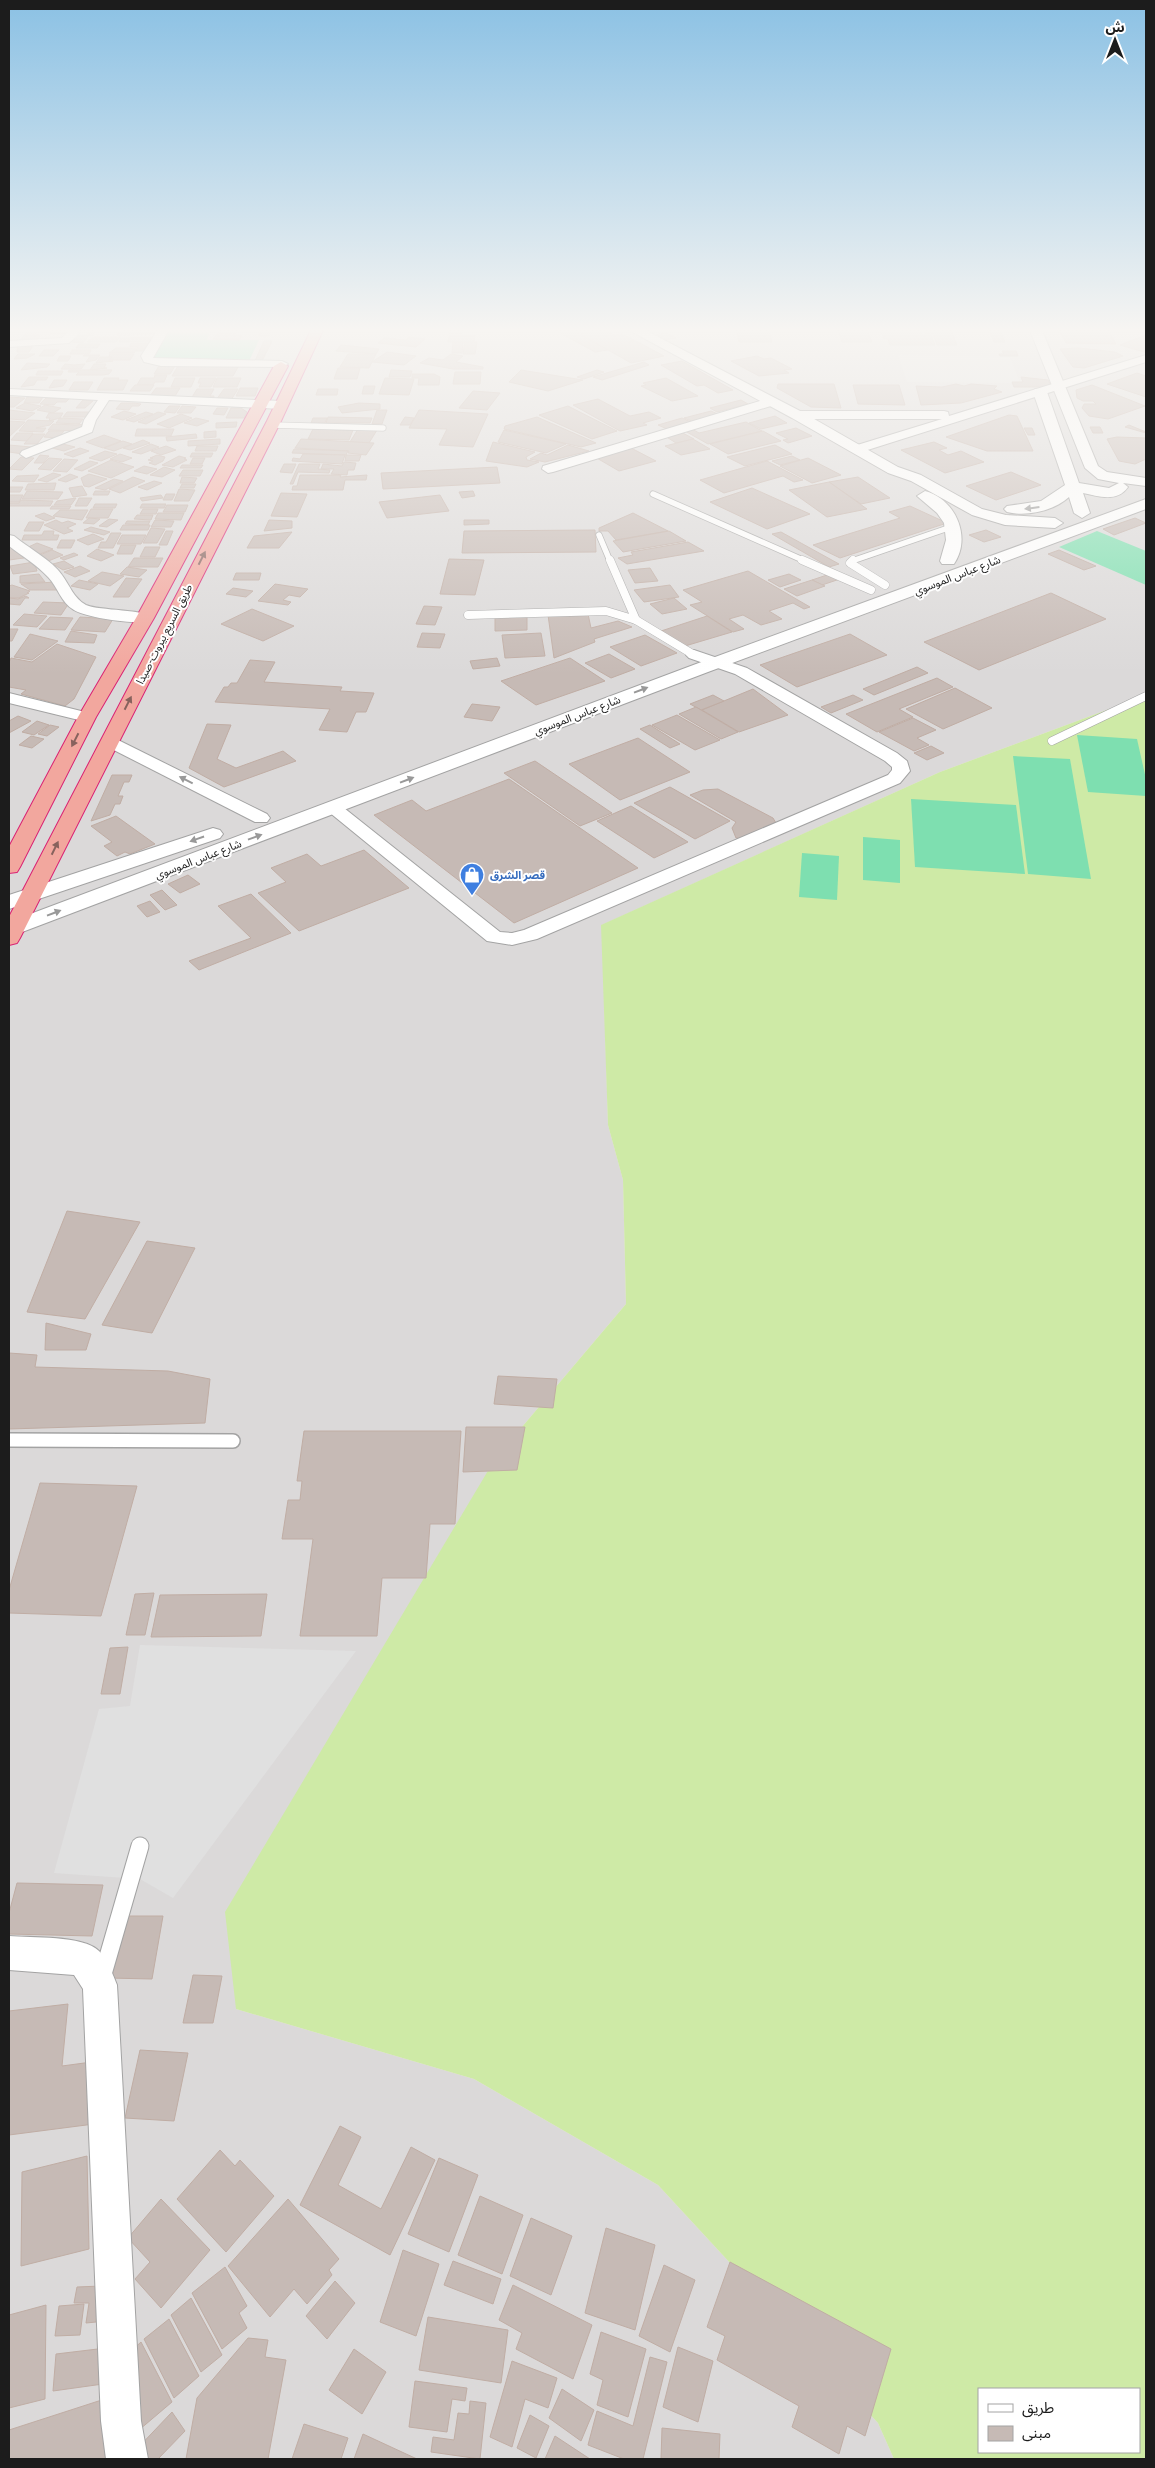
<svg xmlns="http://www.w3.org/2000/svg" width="1155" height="2468" font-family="'Fira Sans Condensed','Noto Sans Arabic',sans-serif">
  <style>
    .residential { fill: #dbd9d9 }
    .grass { fill: #ceeaa6; fill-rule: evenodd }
    .pitch { fill: #7edfb0 }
    .parking { fill: #e0e0e0 }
    .building { fill: #c6bab5; stroke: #c0ada4 }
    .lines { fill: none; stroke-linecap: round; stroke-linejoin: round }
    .service-far3-casing { stroke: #a3a3a3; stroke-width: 7 }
    .service-far2-casing { stroke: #a3a3a3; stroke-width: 9 }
    .service-far1-casing { stroke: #a3a3a3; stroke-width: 16 }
    .service-casing { stroke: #a3a3a3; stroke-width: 19 }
    .minor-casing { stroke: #a3a3a3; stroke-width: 2 }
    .tertiary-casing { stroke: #a3a3a3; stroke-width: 2 }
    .trunk-casing { stroke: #da2173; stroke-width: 2 }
    .service-far3 { stroke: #fff; stroke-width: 5.5 }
    .service-far2 { stroke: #fff; stroke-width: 8 }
    .service-far1 { stroke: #fff; stroke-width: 13 }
    .service { stroke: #fff; stroke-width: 17 }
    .minor { fill: #fff; fill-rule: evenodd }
    .tertiary { fill: #fff; fill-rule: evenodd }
    .trunk { fill: #f2a79e; fill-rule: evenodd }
    .oneway { fill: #999 }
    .oneway2 { fill: #87625d }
    .labels { text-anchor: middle; stroke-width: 4; stroke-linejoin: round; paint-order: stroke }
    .far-street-label { font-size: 11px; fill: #1c1c1c; stroke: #fff }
    .far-shop-label { font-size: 11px; font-weight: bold; fill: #366cbe; stroke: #fff; text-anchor: start }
  </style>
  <rect width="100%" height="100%" fill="#eee9e2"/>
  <path class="residential" d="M9 328H1146V700L1112 708 940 772 602 925 608 1125 623 1180 626 1304 495 1459 236 2009 474 2079 658 2185 878 2423 894 2459H9Z"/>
  <path class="grass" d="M1146 700V2459H894L878 2423 658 2185 474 2079 236 2009 225 1912 495 1459 626 1304 623 1180 608 1125 601 925 940 772 1112 708ZM979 2389H1139V2452H979Z"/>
  <g class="pitch">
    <path d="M171 328H211L207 340H259L249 361 152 360Z"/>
    <path d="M1097 531 1146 551V585L1059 547Z"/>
    <path d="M1077 735 1137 739 1146 779V796L1088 792Z"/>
    <path d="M1013 756 1070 759 1091 879 1028 874Z"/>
    <path d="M911 799 1016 805 1025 874 915 867Z"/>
    <path d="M863 837 900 840V883L863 880Z"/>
    <path d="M802 853 839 856 837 900 799 897Z"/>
  </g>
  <g class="parking">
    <path d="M898 355 1010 357 1020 383 907 382Z"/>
    <path d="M140 1645 356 1651 173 1898 140 1879 54 1873 99 1709 130 1706Z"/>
  </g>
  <g class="building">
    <path d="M81 328 97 329 92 336 88 334 89 332H79Z"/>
    <path d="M222 328H239L236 334H219Z"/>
    <path d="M551 328H568L608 350 595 352Z"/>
    <path d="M572 328H603L581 333Z"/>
    <path d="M736 328H768L772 342H739Z"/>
    <path d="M837 328H866L872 342H842Z"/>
    <path d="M924 328H950L957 345H937L933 334H926Z"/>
    <path d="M988 328H999L1005 342H994Z"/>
    <path d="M1079 328 1107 329 1116 344 1066 343 1058 329Z"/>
    <path d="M54 329H71L67 334H50Z"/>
    <path d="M262 329H272L269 336H259Z"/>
    <path d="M450 329H463L462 334H449Z"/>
    <path d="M604 329 614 335 622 334 634 340 629 342 636 341 664 356 631 363 580 334Z"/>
    <path d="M880 329H916L920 330 922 335H931L935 345H890L888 339H884Z"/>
    <path d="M146 330H162L160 334 117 335 120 331Z"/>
    <path d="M666 333 676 338 664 340 655 335Z"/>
    <path d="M25 334H37L40 336 36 341H20Z"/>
    <path d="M217 334 242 335 239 340 213 339Z"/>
    <path d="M77 335H89L83 343 72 342Z"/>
    <path d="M1146 335V352H1144L1120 345Z"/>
    <path d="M449 336H475L474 342H448Z"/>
    <path d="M93 337H120L116 342H87Z"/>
    <path d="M155 337 152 341 119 342 121 338Z"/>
    <path d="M409 337 425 339 416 347 378 343 384 338 406 340Z"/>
    <path d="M264 341H272L262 361 254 363Z"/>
    <path d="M453 342H463L462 353H452Z"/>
    <path d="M465 342H477L475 354H463Z"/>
    <path d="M131 343H149L145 351H135L138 347H130Z"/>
    <path d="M79 344H100L97 348H76Z"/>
    <path d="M341 345 379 349 376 354 336 351Z"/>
    <path d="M18 346H26L25 347H32L29 352H17Z"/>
    <path d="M116 348H128L136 349 134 353H109Z"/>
    <path d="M1079 348 1115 352 1123 356 1084 368 1073 367 1060 349Z"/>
    <path d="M44 350H59L53 356H39Z"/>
    <path d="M72 350H91L89 354H70Z"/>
    <path d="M1002 351H1016L1018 356H1000L999 354H1004Z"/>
    <path d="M387 352 416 356 404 365 372 362Z"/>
    <path d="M18 354H35L27 358 14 359Z"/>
    <path d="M110 354H134L130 360H110L112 357H109Z"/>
    <path d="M348 354H376L369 368 340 367Z"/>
    <path d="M451 354 463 356 456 362 483 367V369H453L420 363 429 358 443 360Z"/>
    <path d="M84 355H100L96 360 86 362 90 356H83Z"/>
    <path d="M60 356H71L68 361H57Z"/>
    <path d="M757 356 764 359 771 358 792 369 784 370 789 373 759 376 731 361Z"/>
    <path d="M100 357H111L109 361H113L96 363Z"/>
    <path d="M682 361 733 390 718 393 704 385 697 386 661 365Z"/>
    <path d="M644 362 649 365 602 380 593 377Z"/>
    <path d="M27 363 50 364 47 367 21 370Z"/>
    <path d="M65 364 74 365 85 364 81 369H61Z"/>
    <path d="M94 364H106L104 368H107L90 370Z"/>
    <path d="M159 366H175L170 374H154Z"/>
    <path d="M178 366 238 367 233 376H172Z"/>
    <path d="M338 368H360L357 379H334Z"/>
    <path d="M69 370H112L109 374 103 375H76L79 372H68Z"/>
    <path d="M391 370 412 371 410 377H389Z"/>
    <path d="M521 370 583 380 548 391 509 382Z"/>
    <path d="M597 370 604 372 584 379 577 377Z"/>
    <path d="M38 371H63L61 375H36Z"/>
    <path d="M455 372H481L480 384H453Z"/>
    <path d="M1137 373 1146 376V397L1107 384Z"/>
    <path d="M412 374H434L440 377 439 385H418L419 378H412Z"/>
    <path d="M155 375H167L164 382H155L153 385H137L141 378H154Z"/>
    <path d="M29 377H48L46 380H37L34 385 21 387Z"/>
    <path d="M1021 377 1048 380 1052 387H1014L1012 382H1023Z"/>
    <path d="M104 378H119L118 380H128L123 390H97Z"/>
    <path d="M175 378H195L191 387H171Z"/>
    <path d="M200 378H216L211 387H199L201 383H198Z"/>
    <path d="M217 378H241L237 387H213Z"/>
    <path d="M385 378 414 379 409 395 379 394Z"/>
    <path d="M666 378 698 396 672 401 641 386 646 385 643 383Z"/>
    <path d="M54 380H67L63 386 49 388Z"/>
    <path d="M74 382H93L88 390H69Z"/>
    <path d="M778 384H834L841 408 811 407 777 388Z"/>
    <path d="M956 384 964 386 971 384 997 386 994 389 1002 392 961 403 921 405 916 386 942 387Z"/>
    <path d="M135 385H154L150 391H130Z"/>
    <path d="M853 385H899L905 405 858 404Z"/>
    <path d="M1092 385 1145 406 1108 419 1089 416 1082 408 1084 404H1096L1093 401H1083L1077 398 1076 390Z"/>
    <path d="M364 386H375L373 394H362Z"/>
    <path d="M156 388H180L175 396H150Z"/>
    <path d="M240 388H258L255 396H236Z"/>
    <path d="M197 389H214L210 396H214L213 399H191Z"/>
    <path d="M224 389H238L231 400H216Z"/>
    <path d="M318 389H338L337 395H316Z"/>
    <path d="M473 391 500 393 487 410 459 408Z"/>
    <path d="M9 397 25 398 14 407H9Z"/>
    <path d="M27 397H43L39 403H24Z"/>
    <path d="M46 398 69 399 66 402H57L54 405 40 404Z"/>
    <path d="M598 399 630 416 649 412 661 418 643 423 647 425 620 431 573 405Z"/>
    <path d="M83 400 93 401 85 408H76Z"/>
    <path d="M741 400 748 404 717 412 710 408Z"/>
    <path d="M25 403 41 406 32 411 16 408Z"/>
    <path d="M121 403H134L141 404 139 406H132L129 410 116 409Z"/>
    <path d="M359 403 380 404V409L342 413 338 407Z"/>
    <path d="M45 405 61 408 53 413 37 410Z"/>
    <path d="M169 406H180L175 413 164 412Z"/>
    <path d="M182 406 196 407 191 413H177Z"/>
    <path d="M568 406 617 431 592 439 539 415Z"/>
    <path d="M217 408H228L224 415 213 414Z"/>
    <path d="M231 408H241L247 412 244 418H226Z"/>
    <path d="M377 410H387L382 424H372Z"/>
    <path d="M419 410 488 414 473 447 439 445 447 429 409 428Z"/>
    <path d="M9 411V410L35 413 25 420 9 419Z"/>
    <path d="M124 411 136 414 123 420 111 417Z"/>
    <path d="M711 411 720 415 694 422 684 418Z"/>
    <path d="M67 412H89L85 417H63Z"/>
    <path d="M146 412 153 414 134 422 126 420Z"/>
    <path d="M158 412 166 414 146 424 138 422Z"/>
    <path d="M49 413H63L60 418 49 421 50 418H46Z"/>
    <path d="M181 414 192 418 169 428 157 424Z"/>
    <path d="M1009 415 1017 416 1033 451H987L946 437Z"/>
    <path d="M775 416 787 423 761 429 749 423Z"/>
    <path d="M328 417 372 418 370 423H326Z"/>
    <path d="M405 417 414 418 410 425H400Z"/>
    <path d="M537 417 596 443 581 447 504 429 505 426Z"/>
    <path d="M60 418 83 419 79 424 56 423Z"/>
    <path d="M196 418 209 421 197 426 184 423Z"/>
    <path d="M313 418H327L325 423H311Z"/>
    <path d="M682 418 691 422 667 429 658 425Z"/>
    <path d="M28 420 54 421 50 425 36 428H46L43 432 19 431Z"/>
    <path d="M9 422 10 421 25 422 9 437Z"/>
    <path d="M237 422 236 427 216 428V423Z"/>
    <path d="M746 422 762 431 708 444 685 431 692 429 699 433Z"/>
    <path d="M53 424 77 425 85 424 80 431 48 430Z"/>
    <path d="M1129 425 1146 432V433L1125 427Z"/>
    <path d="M1090 427H1100L1103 433H1093Z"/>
    <path d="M796 428 812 436 788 443 783 440 788 439 776 433Z"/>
    <path d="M1024 428H1032L1035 435H1028Z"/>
    <path d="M137 429H174L171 436H135Z"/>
    <path d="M313 429 353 430 349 440 308 439Z"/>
    <path d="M358 429 377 430 369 443 350 442Z"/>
    <path d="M504 430 566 444 546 453 498 442Z"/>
    <path d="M49 431H64L58 438 44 437Z"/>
    <path d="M216 431V437L204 438V432Z"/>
    <path d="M679 431 694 439 676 443 662 434Z"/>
    <path d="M763 431 781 441 728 454 710 444Z"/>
    <path d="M17 433H33L27 441 11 440Z"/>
    <path d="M33 434H45L37 444H24Z"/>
    <path d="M196 434 197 438 167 441 166 437Z"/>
    <path d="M104 435 121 441 103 448 86 442Z"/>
    <path d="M1117 437 1146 438V459L1135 464 1119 461 1107 439Z"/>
    <path d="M220 439V444L188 446V441Z"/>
    <path d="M301 439 374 443 366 455 348 453 349 451 295 448Z"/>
    <path d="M693 439 710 449 681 455 665 446Z"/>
    <path d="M143 440 150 443 130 450 123 448Z"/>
    <path d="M123 441 132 444 114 451 104 448Z"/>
    <path d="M493 442 535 452 526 457 527 460 539 462 527 467 486 461Z"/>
    <path d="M934 442 947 448 939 450 948 455 961 451 984 462 945 473 901 450Z"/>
    <path d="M63 444 75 447 64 451 52 448Z"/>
    <path d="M151 444 159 447 141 454 132 452Z"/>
    <path d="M9 445 31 447 23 454 9 452Z"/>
    <path d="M568 445 589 451 545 462 530 459 541 453 547 455Z"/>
    <path d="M775 445 792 454 745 466 727 457Z"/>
    <path d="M166 446 176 450 161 455 151 451Z"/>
    <path d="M197 446H218L216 451H195Z"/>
    <path d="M80 448 89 451 73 457 64 454Z"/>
    <path d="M631 448 656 461 619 471 595 457Z"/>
    <path d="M294 449 348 451 346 455 292 453Z"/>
    <path d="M105 451 117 454 101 461 89 458Z"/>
    <path d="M192 453H213L211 457H190Z"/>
    <path d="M120 454 132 458 122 462 110 459Z"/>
    <path d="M303 454 345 455 342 464 292 461 293 458 300 459Z"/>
    <path d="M40 455 49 456 43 463H34Z"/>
    <path d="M157 455 165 457 163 461 155 465 149 463 153 461 148 460 153 458H150Z"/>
    <path d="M346 455H361L359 461H345Z"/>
    <path d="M179 456 186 458 184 459 187 460 173 467 162 465Z"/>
    <path d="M792 456 800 460 780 465 772 461Z"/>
    <path d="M21 457 34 458 22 470 9 469Z"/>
    <path d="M49 458 62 459 51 470 38 469Z"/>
    <path d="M193 458H205L202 464H190Z"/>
    <path d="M808 458 841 475 812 483 780 466Z"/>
    <path d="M64 459 78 460 67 472 53 471Z"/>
    <path d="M111 460 134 467 111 478 88 471Z"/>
    <path d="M90 461 98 463 82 471 74 469Z"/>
    <path d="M767 461 803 480 794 482 783 476 724 493 700 480Z"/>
    <path d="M344 462 356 463 354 470H348L347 475 331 474 334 469H321L323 464 342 466Z"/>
    <path d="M284 464H296L292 473 280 472Z"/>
    <path d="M299 464H320L318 469 330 470 329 473 298 472 293 484H290Z"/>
    <path d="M182 465H203L201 468H180Z"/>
    <path d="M144 466 157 469 147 474 134 471Z"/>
    <path d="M164 467 175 470 162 477 150 475Z"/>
    <path d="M497 467 500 483 383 489 381 473Z"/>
    <path d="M183 470H203L200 476H179Z"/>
    <path d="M1011 472 1041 485 996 500 966 486Z"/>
    <path d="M53 473 61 475 47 482 38 480Z"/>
    <path d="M70 474 78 477 66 482 58 480Z"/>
    <path d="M89 474 107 479 89 487 84 486 81 478Z"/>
    <path d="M39 475 34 482 12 481 17 476Z"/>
    <path d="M300 475H341L340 477 367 475 366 480H345L343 490H292L293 486H297Z"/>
    <path d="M133 477 145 481 120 493 109 489Z"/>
    <path d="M182 477 197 478 194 483H180Z"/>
    <path d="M858 477 890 498 861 504 829 482Z"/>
    <path d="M114 479 123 481 105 490 95 488Z"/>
    <path d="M154 481 162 483 147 490 138 487Z"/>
    <path d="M829 482 867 509 827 517 789 490Z"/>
    <path d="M56 483 54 490H25L28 484Z"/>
    <path d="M182 484H196L194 488H180Z"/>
    <path d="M82 486 87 495 73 497 69 488Z"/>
    <path d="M10 487H23L20 492H9Z"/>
    <path d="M752 488 810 514 767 529 710 502Z"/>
    <path d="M179 489 195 490 189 501H174Z"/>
    <path d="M27 491 63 492 58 499H22Z"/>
    <path d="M95 491H110L108 495H93Z"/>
    <path d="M473 491 475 496 462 498 459 492Z"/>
    <path d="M281 493 307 494 297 517 271 516Z"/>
    <path d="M166 494H175L172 500H163Z"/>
    <path d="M9 495H23L19 502H9Z"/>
    <path d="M161 495 163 498 142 501 140 498Z"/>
    <path d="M440 495 449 511 387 518 379 502Z"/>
    <path d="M76 498 71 505H54L57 501Z"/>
    <path d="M79 498H92L87 506H75Z"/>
    <path d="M21 500 53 501 50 506H9L10 503H19Z"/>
    <path d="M95 504H117L115 508H93Z"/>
    <path d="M142 504H166L164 508H140Z"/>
    <path d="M167 505H188L185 512H163Z"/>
    <path d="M52 506H71L69 509H50Z"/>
    <path d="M910 506 947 523 840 558 813 545 900 518 889 512Z"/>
    <path d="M91 509H113L108 518H86Z"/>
    <path d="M143 509H158L156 514H140Z"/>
    <path d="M60 510H88L82 520 53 516Z"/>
    <path d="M44 513 55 518 46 521 35 516Z"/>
    <path d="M158 513H184L181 520 155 519Z"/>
    <path d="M633 513 668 531 616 540 608 531H599V528Z"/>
    <path d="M137 515H153L151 520 134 519Z"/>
    <path d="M89 518 100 519 94 524 83 523Z"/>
    <path d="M1135 518 1146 523 1114 535 1103 529Z"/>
    <path d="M109 519 118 520 107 527 99 526Z"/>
    <path d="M56 520 62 523 68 521 76 524 67 528 73 531 64 534 44 525Z"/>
    <path d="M155 520 174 521 171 527H151Z"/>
    <path d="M269 520 292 521V528L264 531Z"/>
    <path d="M464 520H489V524L464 525Z"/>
    <path d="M127 521H150L148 525 125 524Z"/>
    <path d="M29 522H44L39 531H24Z"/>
    <path d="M123 525H150L148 530H120Z"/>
    <path d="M91 527 110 532 104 535 84 530Z"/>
    <path d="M151 528 165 529 157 543H143Z"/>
    <path d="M595 530 596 552 462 553 464 531Z"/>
    <path d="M986 530 1001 537 984 542 969 535Z"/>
    <path d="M44 531H54L53 535H59L57 540H22L24 535H42Z"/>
    <path d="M166 531H173L167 545H159Z"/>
    <path d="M669 531 686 541 623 552 613 541Z"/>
    <path d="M292 532 279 548H247L254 536Z"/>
    <path d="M781 532 839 564 829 567 772 534Z"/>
    <path d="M111 533H121L113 548H98L101 542H106Z"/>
    <path d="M93 534 104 539 88 545 77 540Z"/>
    <path d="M122 535H146L141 544H117Z"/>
    <path d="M61 540H75L71 548H57Z"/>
    <path d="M688 542 704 551 627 564 618 558 633 555 631 552Z"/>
    <path d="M37 543 53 549 40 554 24 549Z"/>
    <path d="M9 545 17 550 15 551 24 558 9 560V564Z"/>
    <path d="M121 545H136L132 554H117Z"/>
    <path d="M145 547H160L155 557H140Z"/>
    <path d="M97 549 114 555 101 561 87 556Z"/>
    <path d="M52 550 63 555 46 562 35 557Z"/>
    <path d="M1059 550 1096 566 1084 570 1048 554Z"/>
    <path d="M74 553 78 555 64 560 60 558Z"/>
    <path d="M134 558H163L158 567H128Z"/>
    <path d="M449 559 484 560 475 595 440 594Z"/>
    <path d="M64 561 74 567 63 570 53 564Z"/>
    <path d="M34 562 37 571 13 574 10 566Z"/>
    <path d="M80 566 90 571 75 577 64 572Z"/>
    <path d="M127 567 147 570 139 577 120 574Z"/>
    <path d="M650 568 658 581 635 583 628 570Z"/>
    <path d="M748 571 810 607 804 609 793 603 769 611 782 619 761 625 743 615 729 619 744 629 733 632 690 605 702 602 683 590Z"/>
    <path d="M102 572 124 576 110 586 88 581Z"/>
    <path d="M236 573H261L259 580H233Z"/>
    <path d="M39 574 45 582 20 583V576Z"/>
    <path d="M789 574 801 580 780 587 768 580Z"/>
    <path d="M830 574 840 579 822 585 812 580Z"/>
    <path d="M126 578 142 579 129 597H113Z"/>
    <path d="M79 580 98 584 90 590 71 586Z"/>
    <path d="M812 580 825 586 797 596 784 589Z"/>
    <path d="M56 582 59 590H30L21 584Z"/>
    <path d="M275 584 308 589 300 597 289 595 283 600 291 602 288 605 258 601Z"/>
    <path d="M12 585 30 591 27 593H29L19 598H9V586Z"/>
    <path d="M670 585 679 597 644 602 634 590Z"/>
    <path d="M233 588 253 591 246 597 226 594Z"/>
    <path d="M1051 593 1106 619 979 670 924 642Z"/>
    <path d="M26 596 29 598H25L20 605 9 604V598L18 599Z"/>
    <path d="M674 598 687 609 662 614 650 604Z"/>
    <path d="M43 602 69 603 61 615 34 613Z"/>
    <path d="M424 606 442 607 435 625 416 624Z"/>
    <path d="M252 609 294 626 263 641 221 624Z"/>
    <path d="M24 614 47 616 37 627 13 625Z"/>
    <path d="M588 614 591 628 618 621 632 627 594 639 595 642 554 658 548 615Z"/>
    <path d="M707 616 732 632 685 646 661 631Z"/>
    <path d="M50 617 73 618 65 630 39 629Z"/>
    <path d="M80 617 113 619 105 632 71 630Z"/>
    <path d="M495 617H527V630L495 631Z"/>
    <path d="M9 629H18L12 641H9Z"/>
    <path d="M71 631 97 635 94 643 65 642Z"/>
    <path d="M422 633 445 634 440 648 417 647Z"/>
    <path d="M541 633 545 656 505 658 502 635Z"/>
    <path d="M30 634 58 641 32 660 14 657Z"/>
    <path d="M850 634 887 655 797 687 760 665Z"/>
    <path d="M645 635 677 653 641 666 610 647Z"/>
    <path d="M57 644 96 657 74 699 65 706 21 694 26 690 9 687V662L11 658 32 662Z"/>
    <path d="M609 654 635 669 611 678 585 663Z"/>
    <path d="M497 658 500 666 473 669 470 661Z"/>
    <path d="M570 658 605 681 536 705 501 681Z"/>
    <path d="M250 660 275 662 264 682 342 687 340 691 374 693 366 712H356L347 732 319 730 330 709 215 702 224 687H228L231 683H237Z"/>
    <path d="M917 667 928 673 874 695 863 689Z"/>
    <path d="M937 678 953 687 899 709 913 717 877 732 846 714Z"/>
    <path d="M955 688 992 708 943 729 906 709Z"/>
    <path d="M753 689 788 715 739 732 702 710Z"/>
    <path d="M713 695 724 701 701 710 690 704Z"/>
    <path d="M853 695 863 700 831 713 821 707Z"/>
    <path d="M472 704 500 707 492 721 464 717Z"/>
    <path d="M696 707 738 732 721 739 679 714Z"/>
    <path d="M677 715 720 740 695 750 652 725Z"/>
    <path d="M18 716 31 721 9 733V721Z"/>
    <path d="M913 718 936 730 917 738 929 745 914 751 879 732Z"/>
    <path d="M37 721 49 725 34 735 22 732Z"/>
    <path d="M207 724 231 725 217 759 236 768 283 751 296 761 224 787 189 768Z"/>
    <path d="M50 725 59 727 47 736 38 734Z"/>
    <path d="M650 725 680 744 670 748 640 729Z"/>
    <path d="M31 736 44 739 32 748 19 745Z"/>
    <path d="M638 738 690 772 620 800 569 764Z"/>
    <path d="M931 746 944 753 927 760 914 753Z"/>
    <path d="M535 761 612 813 580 826 504 773Z"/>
    <path d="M112 775H132L129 782H124L118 796H123L120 804H115L110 815 91 821Z"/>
    <path d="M509 779 638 868 514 923 374 815 412 800 426 811Z"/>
    <path d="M670 787 730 821 695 839 634 803Z"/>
    <path d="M718 789 773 818 776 823 744 839 736 838 732 828 736 822 690 795 703 790Z"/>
    <path d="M631 806 688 842 654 858 597 821Z"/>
    <path d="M116 816 155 844 130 854 125 852 117 856 104 846 112 842 91 826Z"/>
    <path d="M364 850 409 888 299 931 258 893 286 882 271 868 307 854 321 866Z"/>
    <path d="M188 875 200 884 180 893 168 884Z"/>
    <path d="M162 890 177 905 165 910 150 895Z"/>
    <path d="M251 894 291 933 199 970 189 961 251 938 218 906Z"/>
    <path d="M150 901 160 912 147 917 137 906Z"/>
    <path d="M67 1211 140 1222 85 1319 27 1312Z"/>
    <path d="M147 1241 195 1248 152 1333 102 1325Z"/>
    <path d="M46 1323 91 1334 86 1350H45Z"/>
    <path d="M9 1353 37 1355 35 1367 168 1371 210 1379 205 1423 9 1429Z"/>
    <path d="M498 1376 557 1379 553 1408 494 1404Z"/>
    <path d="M466 1427H525L517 1470 463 1472Z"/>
    <path d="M304 1431H461L455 1524H430L426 1578H382L377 1636H300L313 1539H282L288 1500H300L302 1481H297Z"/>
    <path d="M40 1483 137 1486 101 1616 9 1613V1590Z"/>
    <path d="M154 1593 145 1635H126L135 1594Z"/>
    <path d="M267 1594 261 1636 151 1637 160 1595Z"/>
    <path d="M128 1647 120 1694H101L110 1648Z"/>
    <path d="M17 1883 103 1885 92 1936 9 1934V1913Z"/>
    <path d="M121 1916H163L152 1979 108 1978Z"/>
    <path d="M193 1975 222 1976 213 2023H183Z"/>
    <path d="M68 2004 62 2066 99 2061 94 2124 9 2135V2011Z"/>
    <path d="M140 2050 188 2053 174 2121 125 2118Z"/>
    <path d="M340 2126 361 2137 338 2185 381 2209 411 2147 435 2160 390 2255 300 2205Z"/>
    <path d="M220 2150 235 2166 240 2160 274 2196 226 2252 177 2199Z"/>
    <path d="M87 2156 89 2249 21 2266 22 2172Z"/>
    <path d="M439 2158 478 2175 449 2252 408 2234Z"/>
    <path d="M480 2196 523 2215 502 2274 458 2255Z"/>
    <path d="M161 2199 210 2250 161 2308 135 2279 150 2262 128 2238Z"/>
    <path d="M288 2199 339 2259 329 2270 332 2275 307 2304 294 2289 270 2317 228 2266Z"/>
    <path d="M531 2218 572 2236 551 2295 510 2276Z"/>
    <path d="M606 2228 655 2245 635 2330 585 2313Z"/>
    <path d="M403 2250 439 2264 416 2336 380 2322Z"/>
    <path d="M453 2261 501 2279 493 2304 444 2285Z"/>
    <path d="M730 2262 891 2349 865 2436 847 2426 839 2454 792 2427 799 2406 717 2360 725 2336 707 2327Z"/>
    <path d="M664 2265 695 2280 670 2352 639 2336Z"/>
    <path d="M225 2267 247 2306 239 2313 247 2328 222 2349 192 2293Z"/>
    <path d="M335 2281 355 2303 327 2339 306 2316Z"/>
    <path d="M513 2285 592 2325 573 2379 516 2349 522 2333 499 2320Z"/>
    <path d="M101 2286 96 2322 86 2323 89 2303H74L77 2287Z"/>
    <path d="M191 2298 222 2355 201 2372 171 2315Z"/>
    <path d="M84 2304 80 2335 55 2336 59 2306Z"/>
    <path d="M46 2305 45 2399 9 2408V2315Z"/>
    <path d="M428 2317 508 2330 501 2383 419 2370Z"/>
    <path d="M169 2319 199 2376 174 2398 144 2339Z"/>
    <path d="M601 2332 646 2349 628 2417 597 2405 603 2380 590 2374Z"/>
    <path d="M248 2338 268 2340 265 2357 286 2360 268 2459H186L197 2398Z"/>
    <path d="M141 2342 172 2402 139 2430 129 2353Z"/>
    <path d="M678 2347 713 2361 698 2422 663 2407Z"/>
    <path d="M106 2348 103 2384 53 2391 56 2354Z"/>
    <path d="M354 2349 386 2372 362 2414 329 2390Z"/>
    <path d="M650 2357 667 2362 643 2459H624L588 2445 597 2411 633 2426Z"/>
    <path d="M512 2361 557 2378 548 2408 525 2399 512 2447 490 2437Z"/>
    <path d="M415 2381 467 2388 465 2401 452 2399 447 2432 409 2427Z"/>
    <path d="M562 2389 594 2410 581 2441 549 2418Z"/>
    <path d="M114 2396 118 2457 111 2459H9V2430Z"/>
    <path d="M470 2401 486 2403 480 2459 431 2452 433 2437 454 2440 458 2413 469 2414Z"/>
    <path d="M172 2412 185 2431 158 2459H138L134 2452Z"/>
    <path d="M530 2415 549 2426 536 2458 517 2448Z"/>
    <path d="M304 2424 348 2438 341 2459H292Z"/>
    <path d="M662 2428 720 2434 719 2459H661Z"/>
    <path d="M363 2434 417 2459H354Z"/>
    <path d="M555 2436 590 2459H545Z"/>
  </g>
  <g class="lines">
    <defs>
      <g id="service-far3">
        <path d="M272 425 383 428"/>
        <path d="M653 494 805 561"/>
        <path d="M599 535 610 561"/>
        <path d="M852 561 954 526"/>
      </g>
      <g id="service-far2">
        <path d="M610 560 636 620"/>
        <path d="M802 560 871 590"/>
        <path d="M853 560 850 563 885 585"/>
        <path d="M468 615 606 611 636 620 694 655"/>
        <path d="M1052 741 1146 696"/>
      </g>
      <path id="service-far1" d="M9 1440 233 1441"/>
      <path id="service" d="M103 1974 140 1846"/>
      <g id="minor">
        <path d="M70 328H80L78 335 69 343 9 347V341L62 338Z"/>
        <path d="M159 328H170L153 358 282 361 288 364 282 367 161 366 144 362 141 356Z"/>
        <path d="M1146 355V362L858 453 852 449 854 446 942 419H797L791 415 797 411H944L948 412 949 416Z"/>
        <path d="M9 389 281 401 287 405 281 409 109 400 96 420 92 432 26 458 20 454 22 451 82 427 84 420 98 400 9 395Z"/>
        <path d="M770 398 776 402 774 405 553 472 548 473 542 469 543 466Z"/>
        <path d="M9 535 14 536C27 547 53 561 62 575 69 584 74 599 86 605 99 611 147 609 152 618 146 628 84 617 74 610 61 603 58 587 48 577 37 565 22 556 9 546Z"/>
        <path d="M694 650 747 668 897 753 907 761 910 771 900 783 537 939 512 945 487 941 324 808 327 804H339L500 932 512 933 524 930 888 775 892 770V767L885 761 735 674 689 658 686 655Z"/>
        <path d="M9 693 93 714 95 717 93 720 87 722 9 703Z"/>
        <path d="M110 736 267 814 270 818 267 822H255L104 745 102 741 104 737Z"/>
        <path d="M9 1936C31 1938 83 1935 99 1951 107 1959 113 1975 117 1985L141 2421 148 2459H106L101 2421 83 1989 74 1975 9 1970Z"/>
      </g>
      <g id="tertiary">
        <path d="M625 328H641L802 412 898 467 921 475 982 509 1006 515 1055 518 1063 523 1055 528 1005 525 972 515 911 481 888 473 792 418Z"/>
        <path d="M1029 328H1041L1098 466 1107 472 1146 478V486L1123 483 1128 487C1117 503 1098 496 1083 493L1090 513 1082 518 1074 513 1069 497C1054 511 1026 517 1007 512L1004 509 1007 506 1041 501 1065 485 1033 392 1035 389H1045L1047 392 1079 483 1109 488 1119 483 1098 479 1085 468Z"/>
        <path d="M925 491C956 499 972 538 954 564H942L940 561 946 540 944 523 937 513 917 496Z"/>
        <path d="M1146 499V509L708 672 9 937V922L696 664Z"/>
        <path d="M213 828 220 830 223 834 220 838 9 909V895Z"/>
      </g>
      <g id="trunk">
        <path d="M312 328H324L281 421 20 938 17 943 9 945V917L267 421Z"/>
        <path d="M281 362 288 366 154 618 96 717 20 867 17 872 9 873V847L78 717 136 618 274 366Z"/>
      </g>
    </defs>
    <use href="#service-far3" class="service-far3-casing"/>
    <use href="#service-far2" class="service-far2-casing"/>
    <use href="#service-far1" class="service-far1-casing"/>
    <use href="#service" class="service-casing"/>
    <use href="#minor" class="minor-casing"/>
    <use href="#tertiary" class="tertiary-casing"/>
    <use href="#trunk" class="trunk-casing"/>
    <use href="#service-far3" class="service-far3"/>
    <use href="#service-far2" class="service-far2"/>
    <use href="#service-far1" class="service-far1"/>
    <use href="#service" class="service"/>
    <use href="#minor" class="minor"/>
    <use href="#tertiary" class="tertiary"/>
    <use href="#trunk" class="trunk"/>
  </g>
  <defs><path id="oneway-solid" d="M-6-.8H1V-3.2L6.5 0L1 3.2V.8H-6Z" transform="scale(1.25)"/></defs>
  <g class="oneway">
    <use href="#oneway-solid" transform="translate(1032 508) rotate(173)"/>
    <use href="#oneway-solid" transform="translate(641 690) rotate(-21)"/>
    <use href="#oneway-solid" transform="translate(186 780) rotate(-153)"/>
    <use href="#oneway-solid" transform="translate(407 780) rotate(-21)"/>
    <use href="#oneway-solid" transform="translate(255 837) rotate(-20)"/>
    <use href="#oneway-solid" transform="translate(197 839) rotate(161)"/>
    <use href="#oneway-solid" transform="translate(54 913) rotate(-21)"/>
  </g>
  <g class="oneway2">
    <use href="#oneway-solid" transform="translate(202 558) rotate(-63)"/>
    <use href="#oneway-solid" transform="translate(128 703) rotate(-63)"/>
    <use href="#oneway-solid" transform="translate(75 740) rotate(117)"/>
    <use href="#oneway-solid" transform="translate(55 848) rotate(-64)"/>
  </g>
  <linearGradient id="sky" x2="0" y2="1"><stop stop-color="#8bc1e4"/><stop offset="0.49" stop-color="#f7f5f2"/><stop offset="1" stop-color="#f7f5f2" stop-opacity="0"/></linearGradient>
  <rect width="1155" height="674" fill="url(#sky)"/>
  <defs>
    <symbol id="shop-pin" viewBox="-11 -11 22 30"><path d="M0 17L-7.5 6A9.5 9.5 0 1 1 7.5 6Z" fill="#3f7fe0" stroke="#fff"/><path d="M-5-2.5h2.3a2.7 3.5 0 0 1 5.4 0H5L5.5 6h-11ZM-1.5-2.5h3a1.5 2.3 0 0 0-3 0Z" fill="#fff"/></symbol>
  </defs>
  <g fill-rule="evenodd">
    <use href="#shop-pin" x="458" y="861" width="28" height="38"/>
  </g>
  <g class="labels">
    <g class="far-street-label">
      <text transform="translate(957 575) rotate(-21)" y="4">شارع عباس الموسوي</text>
      <text transform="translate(164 634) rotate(-63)" y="4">طريق السريع بيروت-صيدا</text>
      <text transform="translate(577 715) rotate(-21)" y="4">شارع عباس الموسوي</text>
      <text transform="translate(198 859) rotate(-21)" y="4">شارع عباس الموسوي</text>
    </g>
    <g class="far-shop-label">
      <text x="490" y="879">قصر الشرق</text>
    </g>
  </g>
  <rect width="1155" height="2468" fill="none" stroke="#1c1c1c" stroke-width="20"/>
  <rect x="978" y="2388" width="162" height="65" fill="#ffffff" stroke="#a4a4a4"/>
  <rect x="988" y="2404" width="25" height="8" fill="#ffffff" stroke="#a4a4a4"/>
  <text x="1022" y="2413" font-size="15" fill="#1c1c1c">طريق</text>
  <rect x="988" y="2426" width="25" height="15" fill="#c6bab5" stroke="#a4a4a4"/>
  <text x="1022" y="2438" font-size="15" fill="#1c1c1c">مبنى</text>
  <g transform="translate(1115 40)" stroke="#ffffff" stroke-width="4" paint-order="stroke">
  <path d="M0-4L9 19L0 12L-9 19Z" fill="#1c1c1c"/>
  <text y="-8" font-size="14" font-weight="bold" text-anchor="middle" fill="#1c1c1c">ش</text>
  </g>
</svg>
